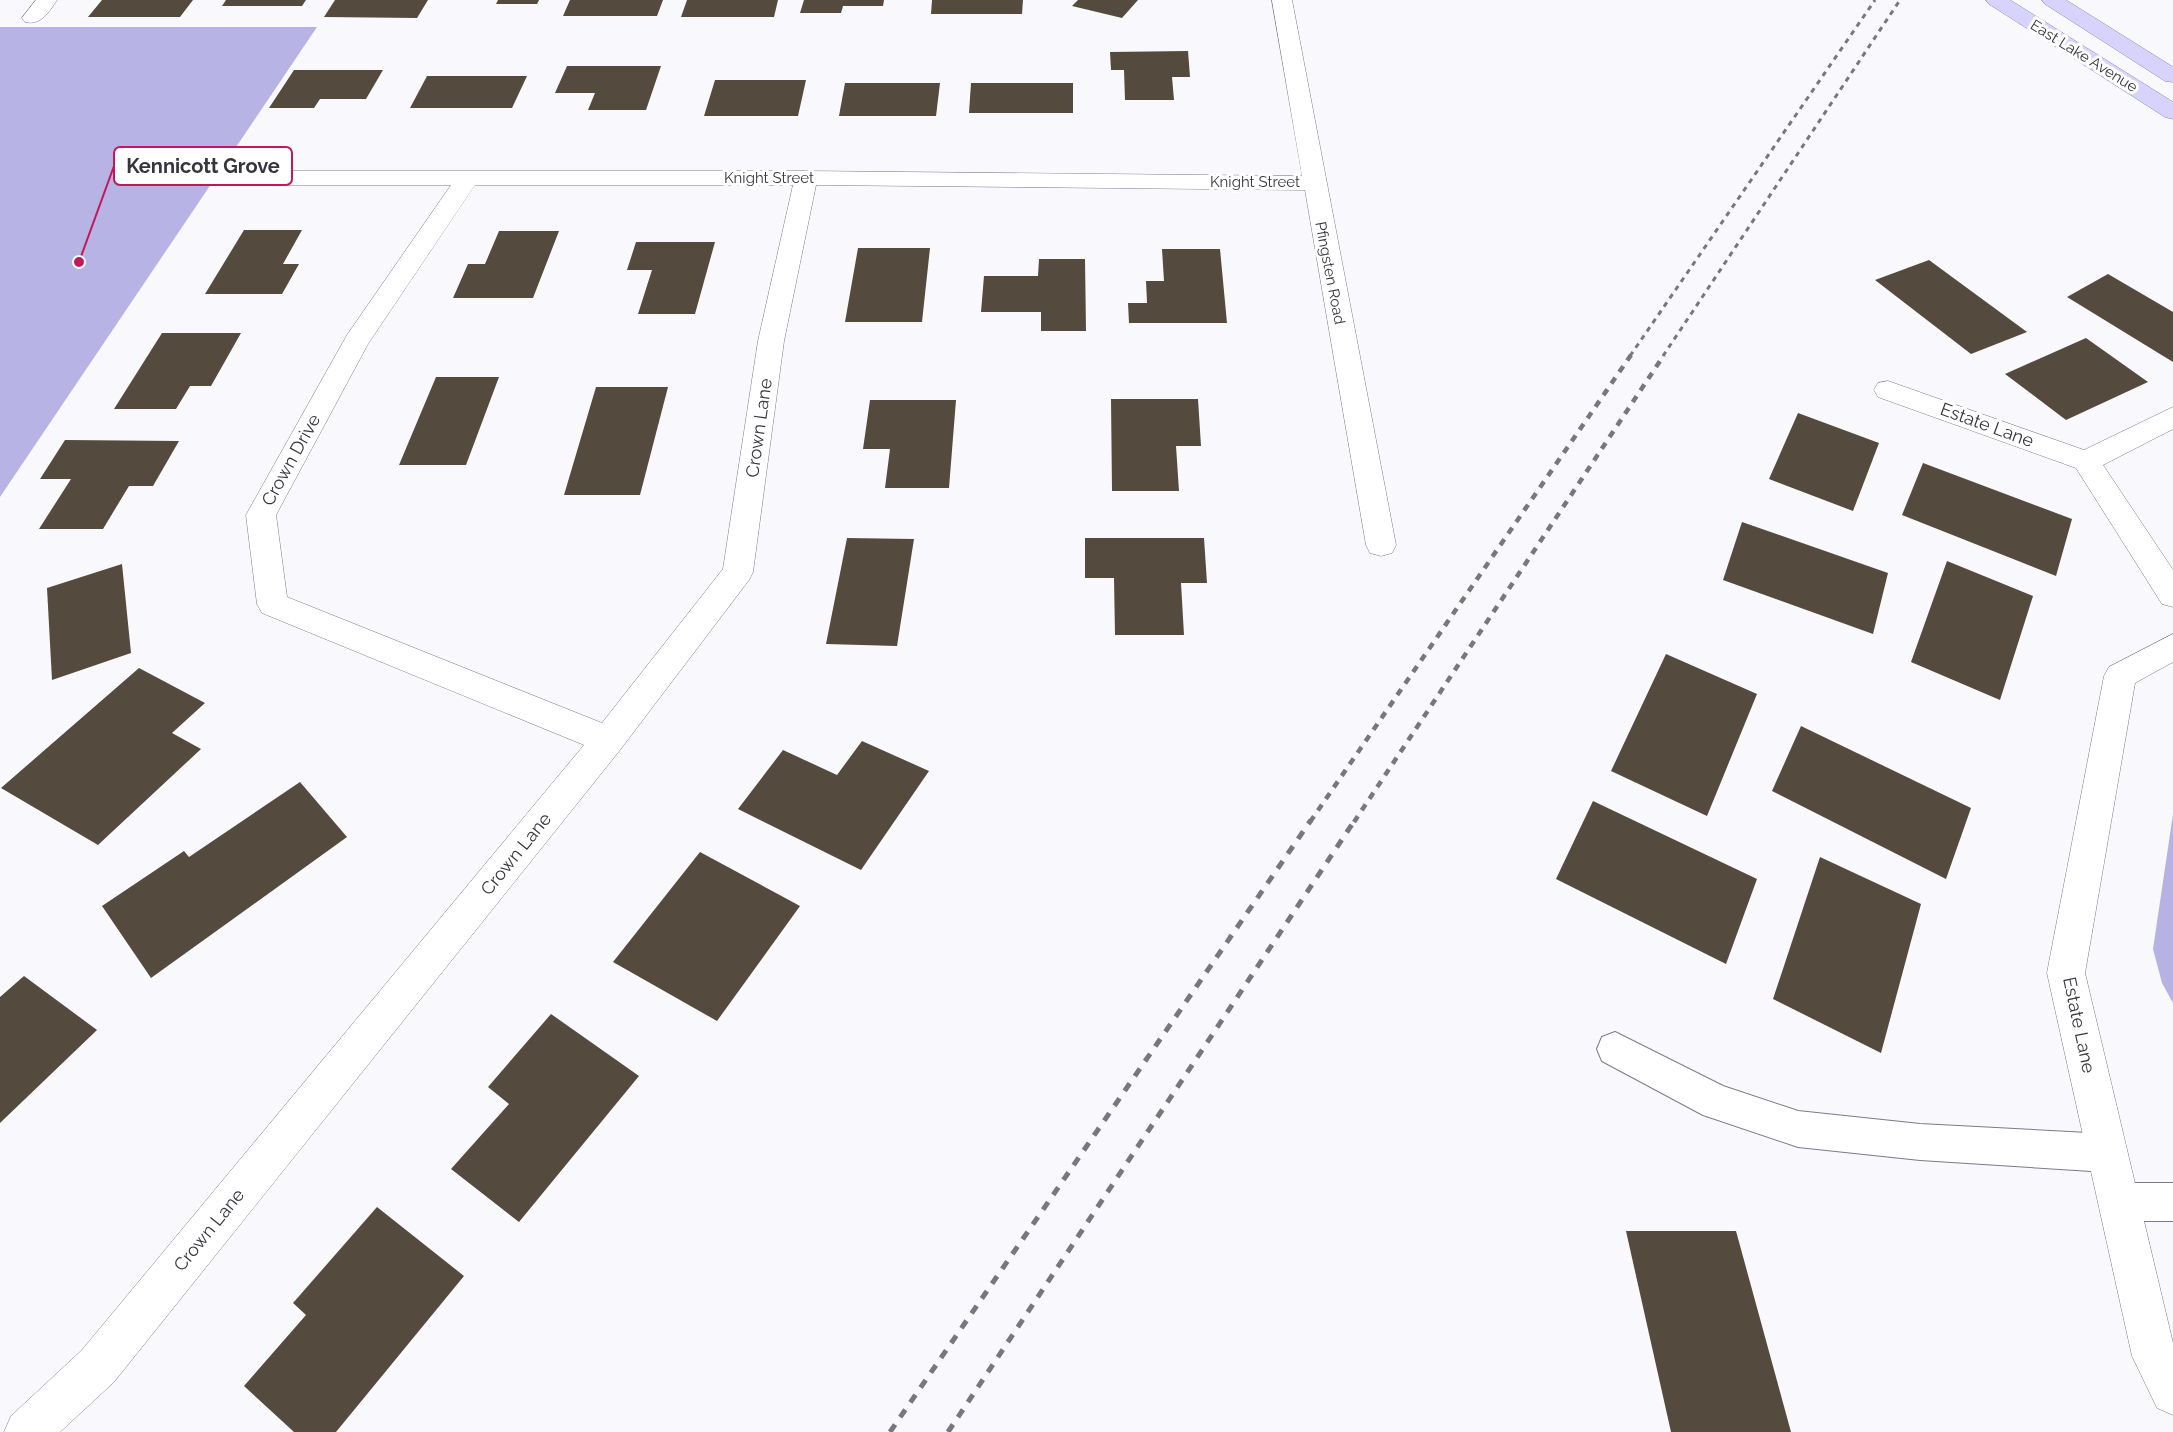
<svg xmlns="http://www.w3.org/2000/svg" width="2173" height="1432" font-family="Raleway,sans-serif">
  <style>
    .forest { fill: #b7b3e5 }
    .water { fill: #b6b2e4 }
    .building { fill: #544a3d }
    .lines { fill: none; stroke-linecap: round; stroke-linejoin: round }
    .service-casing { stroke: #7b7a8a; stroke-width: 2 }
    .minor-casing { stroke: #7b7a8a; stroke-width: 1 }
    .primary-casing { stroke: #8d88b8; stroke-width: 1 }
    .service { fill: #fff; fill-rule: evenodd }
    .minor { fill: #fff; fill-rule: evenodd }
    .primary { fill: #d7d3fd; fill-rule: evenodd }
    .rail-far2 { stroke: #77777d; stroke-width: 3; stroke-dasharray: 5 5; stroke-linecap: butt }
    .rail-far1 { stroke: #77777d; stroke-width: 4.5; stroke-dasharray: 7 7; stroke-linecap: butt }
    .rail { stroke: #77777d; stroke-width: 5; stroke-dasharray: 9 9; stroke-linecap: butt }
    .labels { text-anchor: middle; stroke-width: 6; stroke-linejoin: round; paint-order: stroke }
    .far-street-label { font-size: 15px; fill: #35353c; stroke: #fff }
    .street-label { font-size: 18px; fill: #35353c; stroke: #fff }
    .leader { fill: none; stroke: #c2185b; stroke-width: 2 }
    .callout-dot { fill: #c2185b; stroke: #fff; stroke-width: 2 }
    .callout { fill: #fff; stroke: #c2185b; stroke-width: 2 }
    .callout-label { font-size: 20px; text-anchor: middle; font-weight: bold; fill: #35353c }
  </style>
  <rect width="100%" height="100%" fill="#f9f9fd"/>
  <path class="forest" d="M0 27H317L0 497Z"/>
  <path class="water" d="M2173 814V1003L2162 983 2153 949Z"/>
  <g class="building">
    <path d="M102 0H193L180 17H88Z"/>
    <path d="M226 0H306L302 6H222Z"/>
    <path d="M335 0H428L417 18 324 17Z"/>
    <path d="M498 0H539L537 4H496Z"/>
    <path d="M570 0H663L657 16H563Z"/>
    <path d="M687 0H778L774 17H681Z"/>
    <path d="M804 0H884L883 6H843L841 13H800Z"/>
    <path d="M932 0H1023L1022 14H931Z"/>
    <path d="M1078 0H1138L1122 18 1072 6Z"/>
    <path d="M1188 51 1190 77H1172L1174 100H1125L1124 70H1111L1110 52Z"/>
    <path d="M567 66H661L646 110H588L595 93H555Z"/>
    <path d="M294 70H383L366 99H320L314 108H269Z"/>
    <path d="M427 76H527L512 108H410Z"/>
    <path d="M715 80H806L798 116H704Z"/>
    <path d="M845 83H940L936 116H839Z"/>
    <path d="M971 83H1073V113H969Z"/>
    <path d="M244 230H302L283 264H299L282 294H205Z"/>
    <path d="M499 231H559L533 298H453L468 264H485Z"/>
    <path d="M636 242H715L695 314H638L652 270H627Z"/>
    <path d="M858 248H930L922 322H845Z"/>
    <path d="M1162 249H1220L1227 323H1129L1128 303H1147L1146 281H1164Z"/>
    <path d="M1039 259H1085L1086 331H1041V312H981L984 276H1038Z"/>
    <path d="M1929 260 2027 332 1971 354 1875 280Z"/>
    <path d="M2108 274 2173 312V362L2067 297Z"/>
    <path d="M162 333H241L211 386H190L176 409H114Z"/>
    <path d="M2086 338 2148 382 2066 420 2005 374Z"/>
    <path d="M436 377H499L466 465H399Z"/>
    <path d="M596 387H668L640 495H564Z"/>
    <path d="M1111 399H1198L1201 446H1176L1179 491H1112Z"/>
    <path d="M870 400H956L949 488H885L890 449H863Z"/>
    <path d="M1798 413 1879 443 1853 511 1769 479Z"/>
    <path d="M65 440 179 441 153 486H129L103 529H39L71 479H40Z"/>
    <path d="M1923 463 2072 519 2056 576 1902 515Z"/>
    <path d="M1742 522 1888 573 1873 634 1723 580Z"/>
    <path d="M847 538 914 539 897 646 826 644Z"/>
    <path d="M1085 538H1204L1207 583H1181L1184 635H1115L1114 578H1085Z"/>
    <path d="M1947 561 2033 596 2000 700 1911 662Z"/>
    <path d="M122 564 131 653 52 680 47 588Z"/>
    <path d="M1666 654 1757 694 1707 816 1611 771Z"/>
    <path d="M139 668 205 703 172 733 201 749 98 845 1 788Z"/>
    <path d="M1801 726 1971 808 1946 879 1772 791Z"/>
    <path d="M862 741 929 771 861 870 738 809 783 750 837 775Z"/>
    <path d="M300 782 347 837 151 978 102 906 184 851 189 857Z"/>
    <path d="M1593 801 1757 879 1726 964 1556 879Z"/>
    <path d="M700 852 800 906 717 1021 613 962Z"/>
    <path d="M1820 857 1921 904 1881 1053 1773 999Z"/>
    <path d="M24 976 97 1030 0 1123V997Z"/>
    <path d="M551 1014 639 1076 519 1222 451 1169 509 1104 488 1087Z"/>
    <path d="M377 1207 464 1276 336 1432H294L244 1386 306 1315 293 1303Z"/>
    <path d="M1626 1231H1736L1791 1432H1671Z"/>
  </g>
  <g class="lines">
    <defs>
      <g id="service">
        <path d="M1615 1032 1723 1086 1798 1111 1920 1124 2107 1134 2120 1140 2126 1153 2120 1166 2107 1172 1920 1160 1798 1147 1703 1115 1602 1061 1597 1049 1602 1037Z"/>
        <path d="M2118 1183H2173V1221H2118L2105 1215 2099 1202 2105 1189Z"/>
      </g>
      <g id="minor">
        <path d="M36 0H57C49 12 41 26 25 22L22 18Z"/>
        <path d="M1272 0H1292L1396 545 1392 553 1381 556 1370 553 1366 545 1305 190 816 185 784 341 753 572 749 580 620 750 114 1382 60 1432H4L11 1416 82 1350 584 745 262 613 257 604 246 515 347 335 451 185H224L216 183 212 178 216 173 224 171H806L1302 176ZM475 185H793L758 341 723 569 602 723 287 597 276 515 368 344Z"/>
        <path d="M1888 381 2084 450 2173 407V429L2103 465 2173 570V607L2162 604 2076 468 1878 397 1874 390 1878 383Z"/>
        <path d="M2173 634V662L2135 683 2085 973 2173 1343V1415L2157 1408 2132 1356 2047 973 2104 676 2109 667Z"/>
      </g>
      <g id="primary">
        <path d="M1986 0H2010L2173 102V119L2165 117 1989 4Z"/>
        <path d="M2042 0H2066L2173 67V82L2165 81 2045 4Z"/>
      </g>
    </defs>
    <use href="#service" class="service-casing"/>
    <use href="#minor" class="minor-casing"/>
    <use href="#primary" class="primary-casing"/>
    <use href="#service" class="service"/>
    <use href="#minor" class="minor"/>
    <use href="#primary" class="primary"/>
    <g class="rail-far2">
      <path d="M1630 356 1875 0"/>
      <path d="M1663 356 1900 0"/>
    </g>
    <g class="rail-far1">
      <path d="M1310 822 1631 355"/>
      <path d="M1354 822 1664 355"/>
    </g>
    <g class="rail">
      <path d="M890 1432 1311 820"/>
      <path d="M948 1432 1355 820"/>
    </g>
  </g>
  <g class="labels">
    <g class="far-street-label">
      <text transform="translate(2084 56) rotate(32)" y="5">East Lake Avenue</text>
      <text x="769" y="183">Knight Street</text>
      <text x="1255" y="187">Knight Street</text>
      <text transform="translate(1330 273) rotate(79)" y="5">Pfingsten Road</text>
    </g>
    <g class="street-label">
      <text transform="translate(1987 425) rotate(20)" y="6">Estate Lane</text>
      <text transform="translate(759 428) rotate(-82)" y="6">Crown Lane</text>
      <text transform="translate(291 460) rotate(-61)" y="6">Crown Drive</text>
      <text transform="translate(516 854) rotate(-51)" y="6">Crown Lane</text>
      <text transform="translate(2079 1025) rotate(78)" y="6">Estate Lane</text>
      <text transform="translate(209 1230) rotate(-51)" y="6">Crown Lane</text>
    </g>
  </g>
  <path class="leader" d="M79 262L114 166"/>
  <circle class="callout-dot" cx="79" cy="262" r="6"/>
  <rect class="callout" x="114" y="147" width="178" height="38" rx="6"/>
  <g class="callout-label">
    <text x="203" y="173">Kennicott Grove</text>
  </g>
</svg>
